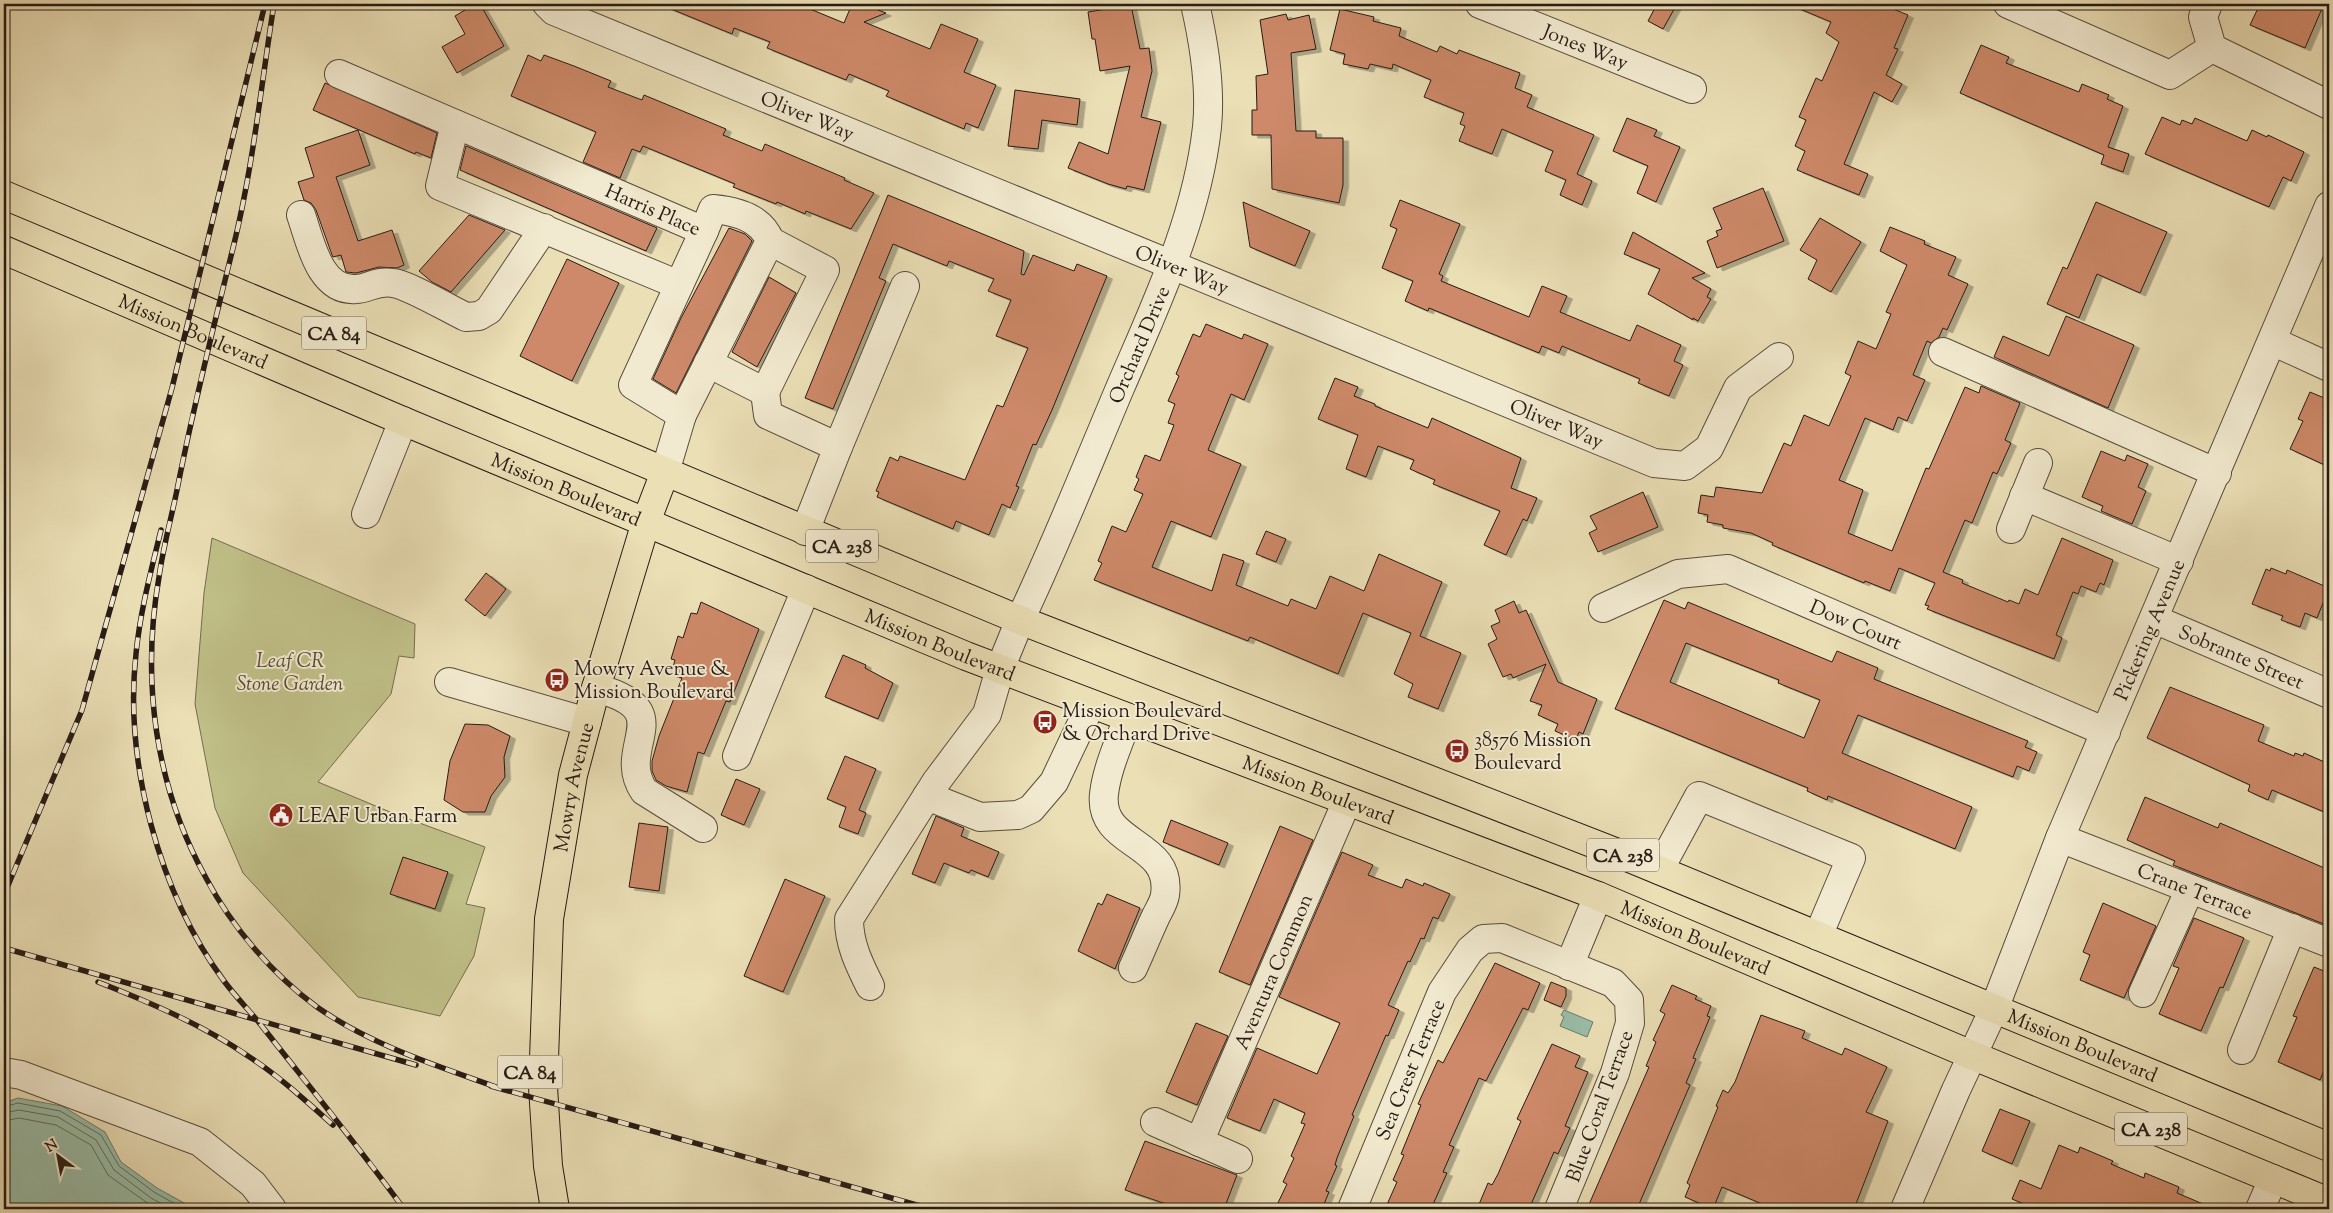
<svg xmlns="http://www.w3.org/2000/svg" width="2333" height="1213" font-family="'Sorts Mill Goudy',serif">
  <style>
    .green { fill: #c0bf88; stroke: #746d4e }
    .water { fill: #99bda8; stroke: #6b7c6d }
    .lines { fill: none; stroke-linecap: round; stroke-linejoin: round }
    .shore { stroke: #606c5e; stroke-width: 1 }
    .building { fill: #cd8969; stroke: #271b15; fill-rule: evenodd; filter: url(#shadow) }
    .minor-casing { stroke: #584c3d; stroke-width: 30 }
    .major-casing { stroke: #271b15; stroke-width: 30 }
    .minor { stroke: #f2ead0; stroke-width: 28 }
    .major { stroke: #ebdfb6; stroke-width: 28 }
    .rail-casing { stroke: #271b15; stroke-width: 5.5 }
    .rail { stroke: #f2ead0; stroke-width: 4; stroke-dasharray: 11; stroke-linecap: butt }
    .labels { text-anchor: middle; stroke-width: 4; stroke-linejoin: round; paint-order: stroke }
    .shield { fill: #f2ead0; stroke: #64594d; stroke-width: 1 }
    .shield-label { font-size: 19px; font-weight: bold; fill: #271b15 }
    .street-label { font-size: 20px; fill: #271b15; stroke: #f2ead0 }
    .park-label { font-size: 20px; font-style: italic; fill: #554c38; stroke: #f2ead0 }
    .poi-label { font-size: 20px; fill: #271b15; stroke: #f2ead0; text-anchor: start }
  </style>
  <defs>
    <filter id="shadow"><feDropShadow dx="5.5" dy="3" stdDeviation="0" flood-color="#0004"/></filter>
  </defs>
  <rect width="100%" height="100%" fill="#ebdfb6"/>
  <filter id="stains"><feTurbulence type="fractalNoise" baseFrequency=".004" numOctaves="4"/><feColorMatrix values="0 0 0 0 .2 0 0 0 0 .09 0 0 0 0 .02 0 0 0 .5 -.17"/></filter>
  <radialGradient id="worn" r=".72"><stop offset=".6" stop-color="#630" stop-opacity="0"/><stop offset="1" stop-color="#630" stop-opacity=".3"/></radialGradient>
  <path class="green" d="M212 538 415 624 414 658 399 656 391 694 318 782 395 814 485 847 466 904 485 908 474 956 440 1016 358 997 243 873 215 808 195 704 204 593Z"/>
  <g class="water">
    <path d="M1564 1010 1593 1022 1587 1037 1560 1026 1564 1017 1561 1015Z"/>
    <path d="M18 1098 62 1106 105 1132 121 1162 157 1188 195 1209H4V1103Z"/>
  </g>
  <g class="lines">
    <g class="shore">
      <path d="M4 1107 18 1103 60 1111 101 1135 119 1166 154 1192 184 1209"/>
      <path d="M4 1113 19 1110 58 1117 96 1140 114 1170 151 1198 171 1209"/>
      <path d="M4 1121 19 1118 56 1125 91 1145 108 1175 156 1209"/>
    </g>
  </g>
  <g class="building">
    <path d="M475 4H480L504 46 457 73 442 47 465 34 455 16Z"/>
    <path d="M659 4H798L844 23 852 4H863L886 13 864 22 930 49 941 24 978 39 964 72 996 85 978 128 966 123 964 129 886 96 889 91 849 74 846 80 767 48 770 42 734 28 732 34Z"/>
    <path d="M1657 4H1677L1663 29 1648 21Z"/>
    <path d="M1788 4H1881L1908 15 1894 48 1898 49 1886 75 1902 84 1892 102 1874 92 1844 164 1868 174 1859 195 1797 170 1805 151 1795 146 1806 120 1799 117 1816 78 1822 81 1839 42 1826 33 1831 22Z"/>
    <path d="M2260 4H2324L2305 48 2250 25Z"/>
    <path d="M1131 5 1140 49 1149 48 1152 71 1141 117 1161 122 1144 190 1127 186 1126 189 1108 184 1068 168 1079 142 1108 154 1130 66 1100 71 1095 39H1092L1088 12Z"/>
    <path d="M1340 9 1374 17 1373 21 1401 28 1399 36 1437 52 1440 46 1457 54 1459 50 1520 73 1515 88 1532 95 1527 107 1594 135 1577 174 1592 181 1582 205 1560 195 1566 180 1545 171 1553 151 1502 129 1492 154 1459 141 1465 126 1460 124 1464 113 1424 97 1431 80 1393 64 1392 69 1370 64 1368 69 1343 64 1345 54 1330 50Z"/>
    <path d="M1286 14 1288 20 1309 15 1316 49 1291 53 1296 131H1316V138H1343V185L1339 203 1272 189 1271 135H1252V110H1257L1256 76 1268 74 1260 20Z"/>
    <path d="M1981 45 2009 57 2006 63 2079 92 2082 84 2109 95 2107 99 2123 106 2108 147 2129 154 2123 172 2101 164 2104 155 1960 93Z"/>
    <path d="M528 55 541 61 544 55 574 66 611 81 608 87 642 100 644 95 726 129 723 135 762 151 765 144 845 178 844 180 874 193 851 229 806 211 805 214 777 202 776 204 733 187 735 184 643 146 640 152 632 149 620 178 583 162 596 132 511 96Z"/>
    <path d="M325 83 437 133 431 158 416 152 415 154 313 110Z"/>
    <path d="M1015 90 1080 99 1077 125 1042 120 1038 149 1008 146Z"/>
    <path d="M2162 117 2180 125 2182 120 2192 124 2195 118 2247 141 2252 130 2267 137 2268 135 2304 152 2291 181 2283 177 2269 207 2145 154Z"/>
    <path d="M1627 118 1657 130 1654 136 1680 147 1656 202 1637 193 1648 166 1613 151Z"/>
    <path d="M358 130 370 165 336 177 358 241 392 230 404 265 397 268 379 267 356 273 346 272 341 255 333 257 332 255 316 210 311 203 304 200 298 182 314 177 305 148Z"/>
    <path d="M466 146 657 228 646 251 460 170Z"/>
    <path d="M1763 188 1784 241 1717 268 1707 241 1718 236 1716 231 1722 229 1713 208Z"/>
    <path d="M888 195 1024 251 1021 274 1024 275 1033 255 1074 271 1077 264 1107 276 1052 410 1036 445 1033 444 1016 486 1019 487 1010 508 1002 504 989 535 956 521 953 529 877 497 879 492 876 491 890 457 898 461 900 456 965 480 997 405 1003 407 1028 348 996 336 1011 300 988 291 994 279 949 261 947 266 893 244 879 278 886 281 833 409 805 398Z"/>
    <path d="M1400 200 1460 224 1439 274 1443 276 1441 281 1529 317 1542 286 1567 296 1560 312 1630 341 1637 325 1681 345 1674 361 1683 365 1669 396 1638 383 1640 379 1562 346 1559 353 1542 346 1539 353 1429 308 1428 311 1405 301 1413 281 1382 268 1397 229 1390 226Z"/>
    <path d="M1243 202 1310 231 1295 266 1250 247Z"/>
    <path d="M2096 202 2167 232 2140 293 2097 274 2079 318 2047 304 2063 267 2067 269Z"/>
    <path d="M469 215 505 230 451 292 432 282 419 271Z"/>
    <path d="M1820 218 1861 242 1831 292 1808 279 1817 260 1800 250Z"/>
    <path d="M1890 227 1925 241 1924 244 1956 257 1948 275 1968 284 1947 330 1943 328 1939 337 1931 343 1927 341 1913 375 1925 380 1907 421 1898 417 1893 430 1865 418 1839 480 1863 490 1848 533 1892 551 1926 468 1929 469 1965 387 1979 393 1981 386 2020 403 2005 440 2011 443 1997 474 1993 472 1972 523 1965 520 1943 572 1963 580 1962 583 2008 602 2009 600 2019 604 2025 589 2038 595 2062 538 2113 560 2104 585 2100 583 2096 592 2081 586 2078 594 2073 592 2056 635 2062 638 2054 659 1927 609 1929 606 1925 605 1935 583 1899 568 1890 591 1865 581 1864 583 1772 545 1773 543 1751 533 1723 528V525L1707 522 1708 515 1698 513 1701 495 1714 497 1716 487 1762 493 1784 443 1791 446 1804 415 1829 426 1851 376 1845 373 1858 341 1876 349 1891 314 1886 312 1907 265 1880 251Z"/>
    <path d="M729 228 745 234 752 241 676 393 653 379 681 318Z"/>
    <path d="M1633 232 1705 273 1692 278 1711 289 1707 297 1711 299 1698 321 1693 318V320L1648 294 1660 269 1624 254Z"/>
    <path d="M567 259 619 283 572 381 520 356Z"/>
    <path d="M769 277 796 293 757 367 732 352Z"/>
    <path d="M2066 316 2134 345 2108 408 1994 357 2003 336 2049 356Z"/>
    <path d="M1206 324 1242 339 1244 334 1268 344 1244 400 1231 394 1208 450 1241 464 1211 537 1171 521 1152 567 1212 591 1223 554 1244 561 1236 585 1288 606 1291 599 1316 609 1330 576 1364 591 1379 554 1442 582 1420 636 1461 653 1438 709 1408 697 1413 684 1394 674 1411 633 1363 613 1338 674 1250 637 1248 641 1094 580 1102 563 1098 561 1112 526 1126 532 1143 494 1134 490 1139 479 1136 477 1145 455 1160 461 1174 425 1168 423 1175 404 1168 401 1179 376 1176 374 1193 334 1200 337Z"/>
    <path d="M1335 378 1358 387 1354 396 1375 404V406L1428 428 1432 418 1521 458 1511 488 1537 498 1527 521 1523 519 1506 555 1484 545 1500 511 1433 484 1435 480 1410 469 1414 460 1378 446 1366 477 1346 469 1358 435 1318 419Z"/>
    <path d="M2310 392 2329 400V467L2290 449 2303 421 2298 419Z"/>
    <path d="M2101 451 2125 461 2127 455 2148 464 2138 487 2146 491 2132 524 2101 511 2103 506 2082 497Z"/>
    <path d="M1643 492 1658 527 1598 552 1589 533 1597 529 1590 516Z"/>
    <path d="M1266 531 1286 539 1276 562 1256 554Z"/>
    <path d="M2271 568 2286 574 2287 570 2329 588 2317 618 2305 613 2300 627 2281 620 2283 616 2252 604 2266 569 2270 571Z"/>
    <path d="M486 573 506 589 485 616 465 600Z"/>
    <path d="M1664 600 1685 609 1688 602 1832 662 1837 651 1878 668 1874 679 2028 741 2025 747 2037 752 2029 771 2017 766 2013 777 1858 715 1842 753 1972 807 1955 849 1828 796 1827 800 1807 791 1808 788 1615 709ZM1686 643 1779 680 1778 683 1820 700 1804 738 1670 682Z"/>
    <path d="M1514 601 1519 613 1526 610 1558 682 1597 699 1583 734 1579 732 1576 740 1555 731 1558 724 1538 715 1542 705 1530 701 1546 664 1513 678 1511 674 1503 677 1488 644 1497 639 1491 626 1500 622 1495 610Z"/>
    <path d="M701 602 759 629 730 702 726 701 704 754 698 752 687 792 666 786 656 780 652 771V761L659 736 682 678 671 674 675 660 671 659 678 636 683 638 691 613 697 614Z"/>
    <path d="M843 655 866 665 865 668 893 683 878 719 825 697Z"/>
    <path d="M2170 687 2264 725 2258 741 2294 756 2295 753 2303 756 2304 753 2329 764V814L2272 790 2268 800 2248 791 2250 785 2147 738Z"/>
    <path d="M465 724 488 725 510 736 504 757 505 777 491 796 485 812H463L444 800 450 761Z"/>
    <path d="M845 756 876 769 859 810 866 813 858 834 839 827 846 807 827 799Z"/>
    <path d="M736 779 760 789 744 825 721 815Z"/>
    <path d="M2145 797 2218 828 2220 823 2329 870V926L2173 865 2175 861 2127 840Z"/>
    <path d="M936 816 964 828 961 836 999 852 988 877 971 870 969 873 944 863 935 883 912 874Z"/>
    <path d="M1171 820 1228 843 1219 865 1163 842Z"/>
    <path d="M639 823 668 827 659 891 629 887Z"/>
    <path d="M1280 826 1313 840 1250 985 1219 972Z"/>
    <path d="M1342 852 1373 865 1368 875 1402 888 1406 879 1423 886 1424 883 1450 894 1438 919 1433 917 1424 939 1421 938 1410 962 1408 961 1388 1005 1399 1010 1388 1036 1386 1035 1352 1115 1354 1116 1337 1158 1335 1165 1337 1166 1326 1191 1329 1192 1322 1209H1275L1287 1184 1283 1182 1294 1158 1291 1156 1305 1124 1301 1123 1305 1113 1274 1099 1260 1131 1227 1118 1257 1048 1317 1074 1340 1023 1279 997Z"/>
    <path d="M403 857 448 872 435 909 390 894Z"/>
    <path d="M785 879 825 896 783 992 744 976Z"/>
    <path d="M1107 894 1140 908 1115 969 1078 951 1098 903 1102 905Z"/>
    <path d="M2103 903 2156 926 2124 998 2080 980 2090 955 2083 952Z"/>
    <path d="M2194 918 2244 938 2223 988 2220 987 2201 1031 2159 1014 2179 968 2173 966Z"/>
    <path d="M1495 963 1540 983 1528 1010 1523 1008 1486 1081 1479 1078 1449 1145 1454 1147 1443 1172 1447 1173 1431 1209H1385L1397 1182 1393 1180 1404 1155 1401 1154 1421 1105 1418 1104 1438 1060 1443 1063Z"/>
    <path d="M2314 967 2329 973V1059L2320 1080 2278 1062 2297 1017 2293 1016Z"/>
    <path d="M1551 982 1566 988V996L1561 1007 1544 1000Z"/>
    <path d="M1672 985 1697 996 1695 999 1711 1006 1707 1016 1710 1017 1693 1058 1696 1059 1686 1083 1690 1085 1637 1209H1587L1649 1067 1646 1066 1656 1042 1653 1040 1665 1014 1660 1011Z"/>
    <path d="M1761 1015 1805 1031 1802 1038 1842 1055 1845 1048 1887 1067 1866 1112 1888 1121 1854 1209H1774L1722 1187 1713 1209 1685 1197 1690 1185 1687 1183 1718 1107 1716 1106 1723 1090 1728 1093 1735 1082Z"/>
    <path d="M1196 1023 1228 1036 1197 1105 1166 1092Z"/>
    <path d="M1552 1044 1580 1056 1575 1067 1588 1072 1565 1126 1570 1128 1558 1154 1554 1152 1529 1209H1477L1488 1183 1492 1185 1498 1174 1521 1121 1517 1119Z"/>
    <path d="M2000 1109 2030 1121 2012 1164 1982 1151Z"/>
    <path d="M1145 1141 1237 1175 1224 1209H1181L1125 1190Z"/>
    <path d="M2059 1145 2078 1153 2080 1147 2113 1161 2111 1164 2144 1178 2145 1173 2179 1187 2177 1193 2215 1209H2036L2012 1199 2020 1180 2041 1189Z"/>
  </g>
  <g class="lines">
    <defs>
      <g id="minor">
        <path id="s1" d="M547 4 554 11 1654 463 1685 466 1709 448 1738 388 1779 357"/>
        <path id="s2" d="M1480 4 1692 89"/>
        <path d="M2008 4 2170 75 2212 48"/>
        <path d="M2208 4 2203 17 2212 48 2329 105"/>
        <path id="s3" d="M339 74 704 231 633 385 682 415 665 472"/>
        <path d="M455 124 440 186 679 285"/>
        <path d="M301 215C310 240 319 292 356 289 368 289 376 280 393 283 409 285 449 309 466 317L479 316 489 310 544 228"/>
        <path d="M2272 341 2329 367"/>
        <path d="M1943 352 2217 473"/>
        <path d="M708 363 765 392 825 270 770 241"/>
        <path d="M765 392 768 415 838 447 805 531"/>
        <path d="M682 415 770 241C762 218 735 211 713 209L704 231"/>
        <path d="M838 447 905 286"/>
        <path d="M2024 496 2179 561"/>
        <path d="M366 514 403 421"/>
        <path d="M2011 529 2038 463"/>
        <path id="s4" d="M1603 608 1678 574 1728 569 2106 732"/>
        <path id="s5" d="M2154 619 2329 694"/>
        <path d="M449 682 587 722"/>
        <path d="M596 688C682 711 614 746 644 791L703 828"/>
        <path d="M1128 718C1119 743 1107 768 1104 794 1098 847 1173 840 1165 895 1164 902 1159 910 1156 916 1148 933 1141 951 1133 968"/>
        <path d="M737 756 806 589"/>
        <path d="M927 796 980 817 1018 815 1031 809 1054 782 1091 704"/>
        <path id="s6" d="M2060 838 2329 943"/>
        <path d="M1659 870 1699 796 1851 858 1818 936"/>
        <path d="M1569 966 1598 896"/>
        <path id="s7" d="M870 986C859 964 849 944 849 919L936 782 987 714 1000 669 1020 620C1056 544 1087 466 1120 388 1156 304 1197 219 1207 127 1211 87 1204 43 1195 4"/>
        <path d="M2143 993 2190 889"/>
        <path d="M2242 1050 2292 928"/>
        <path d="M4 1072 21 1075 200 1142 253 1184 272 1209"/>
        <path d="M1155 1122 1238 1159"/>
        <path id="s8" d="M1199 1142 1347 801"/>
        <path id="s9" d="M1352 1209 1442 992 1470 950 1483 939 1502 938 1613 983 1629 1000 1630 1023 1615 1073 1559 1209"/>
        <path id="s10" d="M1905 1209 1956 1090 1994 1009 2060 838 2329 206"/>
        <path d="M2260 1209 2273 1179"/>
      </g>
      <g id="major">
        <path id="s11" d="M4 195 1020 620 1615 852 2329 1147"/>
        <path id="s12" d="M4 250 403 421 966 656 1598 896 1974 1056 2329 1202"/>
        <path id="s13" d="M555 1209 548 1166 543 1087 549 919 573 775 596 688 646 522 665 472"/>
      </g>
    </defs>
    <use href="#minor" class="minor-casing"/>
    <use href="#major" class="major-casing"/>
    <use href="#minor" class="minor"/>
    <use href="#major" class="major"/>
    <defs>
      <g id="rail">
        <path d="M274 4C261 86 253 168 233 248 213 329 193 408 177 490 171 519 163 548 159 577 141 681 155 786 206 878 232 927 272 974 317 1007 371 1045 435 1065 496 1087"/>
        <path d="M161 530C151 571 140 612 136 654 124 762 159 893 224 981 235 996 249 1010 261 1025 309 1086 358 1146 404 1209"/>
        <path d="M4 895 82 710 172 388 265 4"/>
        <path d="M4 948 416 1065"/>
        <path d="M98 982C149 1002 203 1025 248 1056 279 1076 306 1101 333 1125"/>
        <path d="M491 1086 931 1209"/>
      </g>
    </defs>
    <use href="#rail" class="rail-casing"/>
    <use href="#rail" class="rail"/>
  </g>
  <defs>
    <symbol id="bus-disc" viewBox="-11 -11 22 22"><circle r="9.5" fill="#8f2418" stroke="#f2ead0"/><path d="M-5-6H5V4H4V6H2V4H-2V6H-4V4H-5ZM-3.5-4V0h7V-4ZM-3.5 1.2v1.5H-2V1.2ZM2 1.2v1.5H3.5V1.2Z" fill="#fff"/></symbol>
    <symbol id="civic-disc" viewBox="-11 -11 22 22"><circle r="9.5" fill="#8f2418" stroke="#f2ead0"/><path d="M-.6-6.5H3V-4.5H.6V-3L4-1V1h2V6H-6V1h2V-1L-.6-3ZM-1.2 2.5V6h2.4V2.5Z" fill="#fff"/></symbol>
  </defs>
  <g fill-rule="evenodd">
    <use href="#bus-disc" x="543" y="666" width="28" height="28"/>
    <use href="#bus-disc" x="1031" y="708" width="28" height="28"/>
    <use href="#bus-disc" x="1443" y="737" width="28" height="28"/>
    <use href="#civic-disc" x="267" y="801" width="28" height="28"/>
  </g>
  <g class="labels">
    <g class="shield">
      <rect x="301.5" y="316.5" width="65" height="33" rx="4"/>
      <rect x="806" y="529.5" width="72" height="33" rx="4"/>
      <rect x="1587" y="838.5" width="72" height="33" rx="4"/>
      <rect x="497.5" y="1055.5" width="65" height="33" rx="4"/>
      <rect x="2115" y="1112.5" width="72" height="33" rx="4"/>
    </g>
    <g class="shield-label">
      <text x="334" y="340">CA 84</text>
      <text x="842" y="553">CA 238</text>
      <text x="1623" y="862">CA 238</text>
      <text x="530" y="1079">CA 84</text>
      <text x="2151" y="1136">CA 238</text>
    </g>
    <g class="street-label">
      <text dy="7" stroke="none"><textPath href="#s2" startOffset="114">Jones Way</textPath></text>
      <text dy="7" stroke="none"><textPath href="#s1" startOffset="284">Oliver Way</textPath></text>
      <text dy="7" stroke="none"><textPath href="#s3" startOffset="342">Harris Place</textPath></text>
      <text dy="7" stroke="none"><textPath href="#s1" startOffset="689">Oliver Way</textPath></text>
      <text dy="7" stroke="none"><textPath href="#s12" startOffset="206">Mission Boulevard</textPath></text>
      <text dy="7" stroke="none"><textPath href="#s7" startOffset="718">Orchard Drive</textPath></text>
      <text dy="7" stroke="none"><textPath href="#s1" startOffset="1094">Oliver Way</textPath></text>
      <text dy="7" stroke="none"><textPath href="#s12" startOffset="611">Mission Boulevard</textPath></text>
      <text dy="7" stroke="none"><textPath href="#s4" startOffset="272">Dow Court</textPath></text>
      <text dy="7" stroke="none"><textPath href="#s10" startOffset="629">Pickering Avenue</textPath></text>
      <text dy="7" stroke="none"><textPath href="#s12" startOffset="1016">Mission Boulevard</textPath></text>
      <text dy="7" stroke="none"><textPath href="#s5" startOffset="95">Sobrante Street</textPath></text>
      <text dy="7" stroke="none"><textPath href="#s13" startOffset="425">Mowry Avenue</textPath></text>
      <text dy="7" stroke="none"><textPath href="#s12" startOffset="1421">Mission Boulevard</textPath></text>
      <text dy="7" stroke="none"><textPath href="#s6" startOffset="145">Crane Terrace</textPath></text>
      <text dy="7" stroke="none"><textPath href="#s12" startOffset="1826">Mission Boulevard</textPath></text>
      <text dy="7" stroke="none"><textPath href="#s8" startOffset="186">Aventura Common</textPath></text>
      <text dy="7" stroke="none"><textPath href="#s11" startOffset="2246">Mission Boulevard</textPath></text>
      <text dy="7" stroke="none"><textPath href="#s9" startOffset="151">Sea Crest Terrace</textPath></text>
      <text transform="translate(1599 1106) rotate(-70)" y="7">Blue Coral Terrace</text>
    </g>
    <g class="park-label">
      <text x="290" y="667">Leaf CR<tspan x="290" dy="23">Stone Garden</tspan></text>
    </g>
    <g class="poi-label">
      <text x="574" y="675">Mowry Avenue &amp;<tspan x="574" dy="23">Mission Boulevard</tspan></text>
      <text x="1062" y="717">Mission Boulevard<tspan x="1062" dy="23">&amp; Orchard Drive</tspan></text>
      <text x="1474" y="746">38576 Mission<tspan x="1474" dy="23">Boulevard</tspan></text>
      <text x="298" y="822">LEAF Urban Farm</text>
    </g>
  </g>
  <rect width="2333" height="1213" fill="none" stroke="#ebdfb6" stroke-width="20"/>
  <rect x="5" y="5" width="2323" height="1203" fill="none" stroke="#271b15" stroke-width="2.5"/>
  <rect x="10" y="10" width="2313" height="1193" fill="none" stroke="#271b15"/>
  <g transform="translate(58 1156) rotate(328)" stroke="#f2ead0" stroke-width="4" paint-order="stroke">
  <path d="M0-4L9 19L0 12L-9 19Z" fill="#271b15"/>
  <text y="-8" font-size="14" font-weight="bold" text-anchor="middle" fill="#271b15">N</text>
  </g>
  <rect width="100%" height="100%" filter="url(#stains)"/>
  <rect width="100%" height="100%" fill="url(#worn)"/>
</svg>
